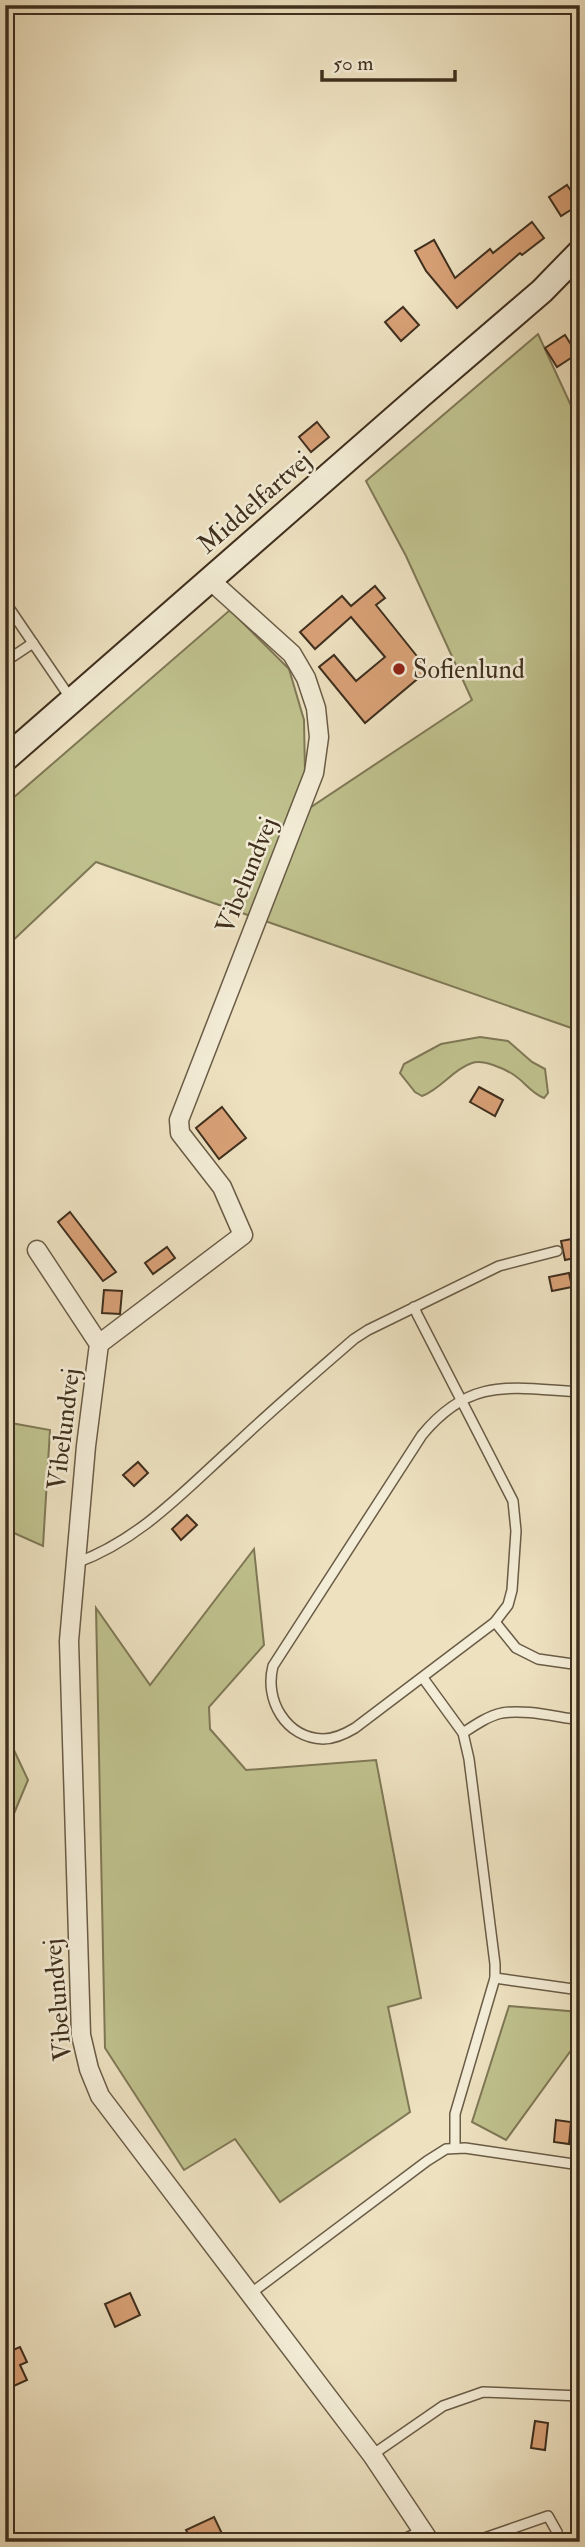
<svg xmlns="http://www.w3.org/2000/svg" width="585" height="2547" font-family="'IM FELL Double Pica',serif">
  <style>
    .green { fill: #bfc18d; stroke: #7f7856; stroke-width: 2 }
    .building { fill: #d8a076; stroke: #3f2f1e; stroke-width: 2 }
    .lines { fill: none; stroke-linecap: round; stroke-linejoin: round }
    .lane-casing { stroke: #6a5c46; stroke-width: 12 }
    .street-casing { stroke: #6a5c46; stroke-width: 21 }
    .secondary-casing { stroke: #3f2f1e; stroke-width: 28 }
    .lane { stroke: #f3ecd6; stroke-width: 9 }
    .street { stroke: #f3ecd6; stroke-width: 18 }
    .secondary { stroke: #f3ecd6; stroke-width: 24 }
    .poi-dot { fill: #8f2418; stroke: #f3ecd6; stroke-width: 2.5 }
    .labels { text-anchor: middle; stroke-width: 5; stroke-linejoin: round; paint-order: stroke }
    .street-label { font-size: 26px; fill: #3f2f1e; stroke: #f3ecd6 }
    .poi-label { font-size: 26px; fill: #3f2f1e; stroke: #f3ecd6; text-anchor: start }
  </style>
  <rect width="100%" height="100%" fill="#ede1c0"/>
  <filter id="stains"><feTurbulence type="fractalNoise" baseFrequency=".00286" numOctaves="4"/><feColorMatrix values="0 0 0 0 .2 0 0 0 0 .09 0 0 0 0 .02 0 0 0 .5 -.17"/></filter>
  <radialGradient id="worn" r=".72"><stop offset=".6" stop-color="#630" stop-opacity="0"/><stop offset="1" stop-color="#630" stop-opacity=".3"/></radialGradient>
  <g class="green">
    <path d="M538 334 580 425V1031L96 862 5 948V805L230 610 289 669 304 720 305 773 288 814 308 809 472 700 406 556 366 481Z"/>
    <path d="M480 1037 508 1041 532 1062 545 1069 548 1093 544 1098C531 1093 525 1082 514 1075 505 1069 483 1059 472 1063 453 1069 441 1089 422 1096L415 1092 400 1073 404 1064 441 1044Z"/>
    <path d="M11 1423 50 1430 43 1546 5 1529V1488Z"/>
    <path d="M254 1549 264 1645 209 1707 210 1729 246 1770 376 1760 421 1998 388 2007 410 2112 280 2202 235 2139 184 2170 105 2048 96 1608 150 1685Z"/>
    <path d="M5 1731 28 1780 5 1835Z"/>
    <path d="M509 2006 580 2012V2038L506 2140 472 2122Z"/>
  </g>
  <g class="building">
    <path d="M567 185 580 204 561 216 549 197Z"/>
    <path d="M532 222 544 238 522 255 520 253 457 308 426 271 415 251 434 240 455 278 490 249 493 253Z"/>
    <path d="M403 307 419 325 401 341 385 322Z"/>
    <path d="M565 335 577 354 557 367 545 348Z"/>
    <path d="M317 422 329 437 311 452 299 437Z"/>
    <path d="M375 586 385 598 376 605 428 670 365 723 319 667 334 655 356 681 385 657 351 617 315 649 300 632 342 596 351 606Z"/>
    <path d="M479 1087 503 1100 495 1116 470 1102Z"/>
    <path d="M222 1107 246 1138 219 1159 196 1128Z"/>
    <path d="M70 1212 116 1272 103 1281 58 1222Z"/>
    <path d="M577 1238 580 1257 565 1260 561 1241Z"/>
    <path d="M167 1247 175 1258 153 1274 145 1263Z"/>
    <path d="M569 1273 572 1287 552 1291 549 1277Z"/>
    <path d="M104 1290 122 1291 120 1314 102 1313Z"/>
    <path d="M138 1462 148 1473 134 1486 123 1475Z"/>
    <path d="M187 1515 197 1525 181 1540 172 1529Z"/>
    <path d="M556 2120 571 2122 569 2144 554 2142Z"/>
    <path d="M130 2293 140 2315 115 2327 105 2304Z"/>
    <path d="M5 2333 13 2350 20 2347 27 2362 20 2365 27 2380 5 2390Z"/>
    <path d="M535 2421 548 2423 545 2450 531 2448Z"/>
    <path d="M214 2517 226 2542H192L186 2530Z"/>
  </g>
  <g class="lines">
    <defs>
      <g id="lane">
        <path d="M5 602 71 699"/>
        <path d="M6 661 33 643"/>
        <path d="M414 1307 417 1314 513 1501 516 1531 512 1590 508 1605 495 1622 355 1728C345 1734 335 1739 323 1739 286 1738 264 1700 273 1666L422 1435C471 1376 511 1388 580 1392"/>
        <path d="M76 1563C140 1540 185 1490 234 1446 273 1409 314 1374 354 1339L368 1330 499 1266 557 1251"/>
        <path d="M495 1622 516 1648 538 1659 580 1665"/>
        <path d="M423 1678 463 1733 469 1759 495 1964V1978L455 2114V2148"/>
        <path d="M463 1733C475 1725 488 1716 502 1713 527 1709 555 1717 580 1720"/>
        <path d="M495 1978 580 1990"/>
        <path d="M250 2294 427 2161 446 2149 465 2148 580 2165"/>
        <path d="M372 2455 443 2406 483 2392 580 2396"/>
        <path d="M398 2542 423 2530"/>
        <path d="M473 2542 548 2516 557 2532"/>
      </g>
      <g id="street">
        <path d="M37 1250 99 1344 86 1446 69 1641 81 2035 89 2069 100 2096 372 2455 430 2542"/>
        <path d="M99 1344 243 1235 222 1187 180 1133 179 1120 314 773 319 737 316 708 306 678 292 654 210 580"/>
      </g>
      <path id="secondary" d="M5 759 421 395 542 291 580 252"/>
    </defs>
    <use href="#lane" class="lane-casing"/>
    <use href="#street" class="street-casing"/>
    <use href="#secondary" class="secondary-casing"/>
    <use href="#lane" class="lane"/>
    <use href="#street" class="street"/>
    <use href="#secondary" class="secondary"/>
  </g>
  <circle class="poi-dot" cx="399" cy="669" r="7"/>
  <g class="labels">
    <g class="street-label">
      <text transform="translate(254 502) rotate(-41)" y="9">Middelfartvej</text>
      <text transform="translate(246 875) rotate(-68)" y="9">Vibelundvej</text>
      <text transform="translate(63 1429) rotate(-83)" y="9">Vibelundvej</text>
      <text transform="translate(57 2000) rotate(-95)" y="9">Vibelundvej</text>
    </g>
    <g class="poi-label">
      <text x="413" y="678">Sofienlund</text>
    </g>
  </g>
  <rect width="585" height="2547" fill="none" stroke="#ede1c0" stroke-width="28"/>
  <rect x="7" y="7" width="571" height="2533" fill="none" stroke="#3f2f1e" stroke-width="3.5"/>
  <rect x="14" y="14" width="557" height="2519" fill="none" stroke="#3f2f1e" stroke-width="2"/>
  <path d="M322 70v10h133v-10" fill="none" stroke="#3f2f1e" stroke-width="3.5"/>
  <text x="333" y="70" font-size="21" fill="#3f2f1e" stroke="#f3ecd6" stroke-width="5" paint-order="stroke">50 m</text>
  <rect width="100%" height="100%" filter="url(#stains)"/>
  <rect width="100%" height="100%" fill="url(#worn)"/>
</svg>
